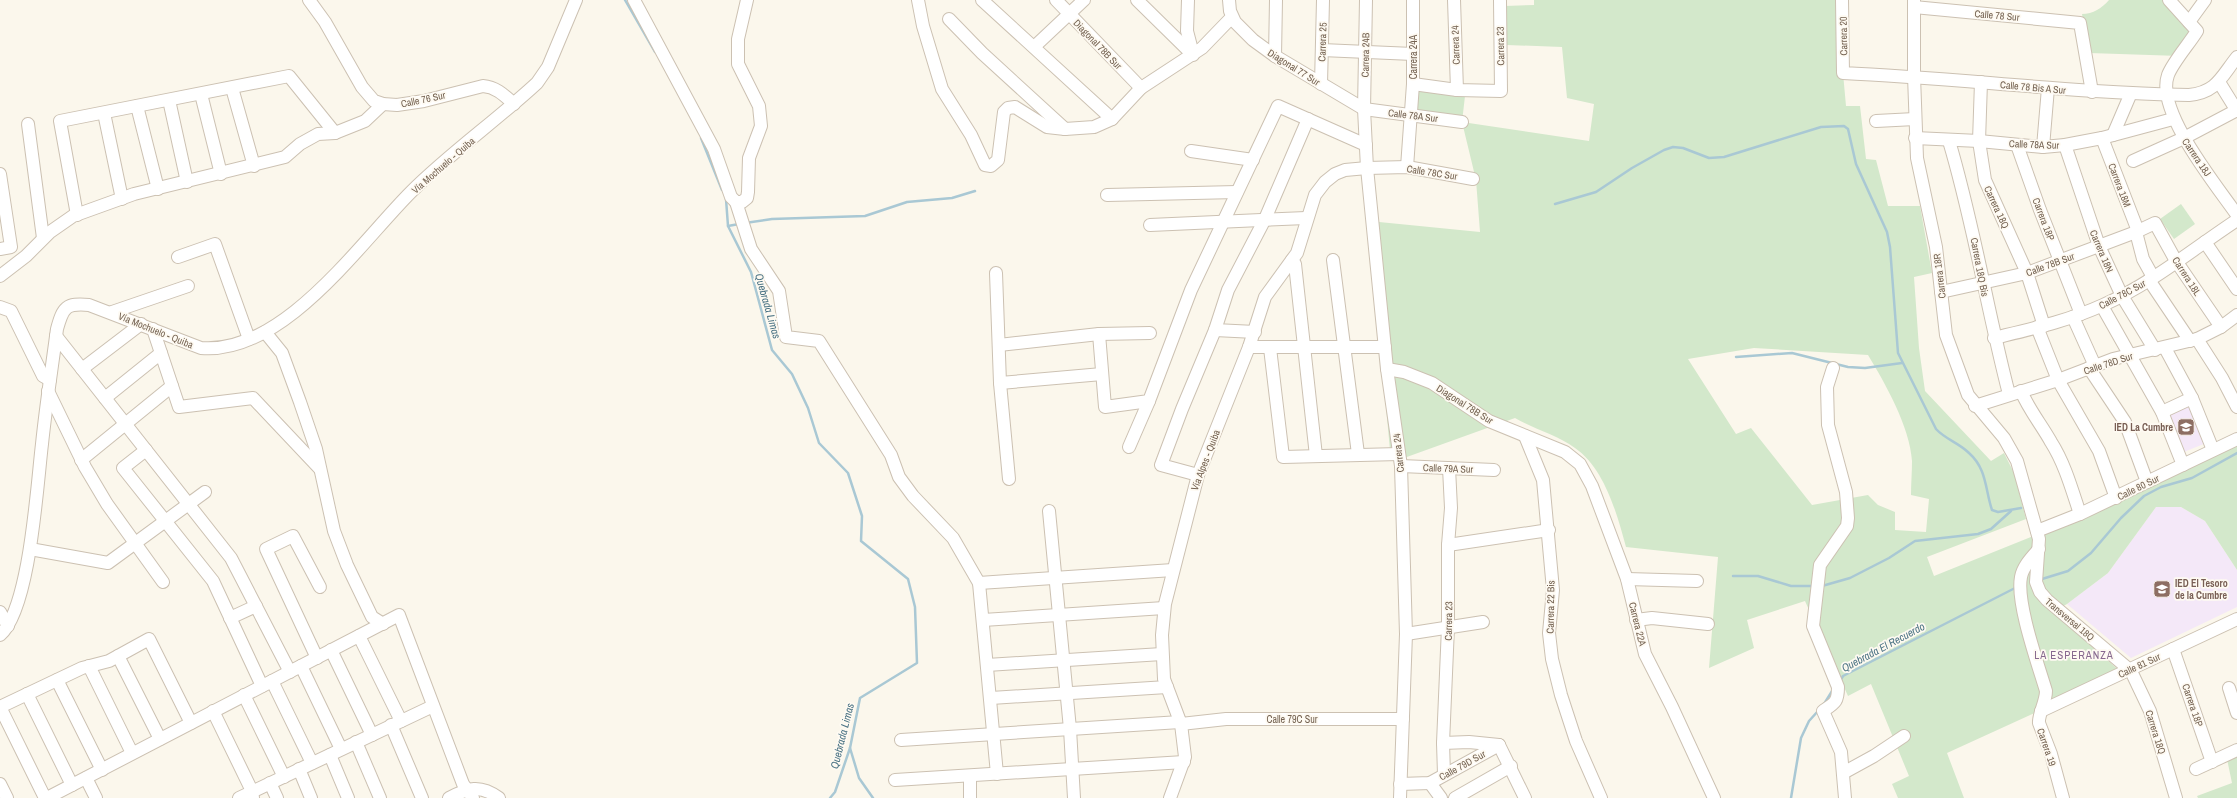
<svg xmlns="http://www.w3.org/2000/svg" width="2237" height="798" font-family="'Archivo Narrow',sans-serif">
  <style>
    .education { fill: #f4e8f8 }
    .green { fill: #d3e8cb; fill-rule: evenodd }
    .lines { fill: none; stroke-linecap: round; stroke-linejoin: round }
    .stream { stroke: #a9c8d4; stroke-width: 2.5 }
    .minor-casing { stroke: #ccc1b2; stroke-width: 14 }
    .minor { stroke: #fff; stroke-width: 12 }
    .labels { text-anchor: middle; stroke-width: 3.5; stroke-linejoin: round; paint-order: stroke }
    .street-label { font-size: 10px; fill: #746251; stroke: #fefaf2 }
    .education-label { font-size: 10px; font-weight: bold; fill: #785e54; stroke: #fefaf2; text-anchor: end }
    .water-label { font-size: 11px; font-style: italic; fill: #4c7485; stroke: #fefaf2 }
    .neighbourhood-label { font-size: 11px; letter-spacing: 1px; fill: #87698f; stroke: #fefaf2 }
  </style>
  <rect width="100%" height="100%" fill="#fbf7ec"/>
  <g class="education">
    <path d="M2188 402 2206 443 2184 452 2166 412Z"/>
    <path d="M2156 507H2181L2205 521 2237 570V607L2131 658 2067 604 2108 573Z"/>
  </g>
  <g class="green">
    <path d="M1534 0H1842L1843 73 1846 106H1860L1866 159 1876 160 1888 206H1920L1932 273 1914 277 1919 348 1925 391 1991 461 2004 453 2014 473 2026 519 1927 557 1934 576 2110 505 2237 442V570L2205 521 2181 507H2156L2108 573 2067 604 2053 612 2122 673 1947 753 1964 798H1898L1892 784 1909 776 1871 684 1848 696 1805 601 1747 620 1754 648 1709 668 1718 557 1626 547C1617 514 1605 469 1575 448 1557 435 1534 429 1515 418L1404 458 1391 461 1369 221 1480 232 1476 180 1462 122 1414 115 1417 90 1465 96 1462 122 1589 141 1594 104 1567 98 1562 47 1507 45 1505 6 1534 5ZM1754 348 1868 355C1885 383 1910 427 1912 461 1912 472 1911 483 1911 495L1929 499 1926 532 1895 530V512L1878 505 1868 495 1812 505 1751 428 1736 434 1688 359Z"/>
    <path d="M2109 0H2169L2197 31 2180 56 2089 53 2082 14C2093 14 2102 8 2109 0Z"/>
    <path d="M2181 204 2195 224 2174 239 2160 219Z"/>
    <path d="M2237 755V798H2198L2197 796 2232 783 2227 759Z"/>
  </g>
  <g class="lines">
    <g class="stream">
      <path d="M625 0 655 52"/>
      <path d="M701 138 722 190"/>
      <path d="M726 199 728 226 751 272 772 350 792 374 808 408 819 443 848 473 862 516 861 541 908 579 915 607 917 663 860 698 850 748 835 792 830 798"/>
      <path d="M1555 204 1596 192 1632 168 1664 150 1673 147 1683 148 1709 158 1724 157 1821 127 1844 126 1848 129 1856 164 1887 232 1890 247 1898 353 1936 429C1945 439 1959 443 1969 453 1987 469 1985 489 1992 510L1998 512 2021 508"/>
      <path d="M745 223 772 219 865 216 907 202 952 198 975 191"/>
      <path d="M728 226 739 224"/>
      <path d="M1736 357 1792 353 1848 367 1865 368 1902 363"/>
      <path d="M1733 576H1758L1791 586H1815"/>
      <path d="M2042 579 2068 571 2091 553 2121 518 2144 496 2161 487 2192 478 2237 453"/>
      <path d="M1822 586 1850 578 1889 558 1915 541 1978 534 1991 529 2011 511"/>
      <path d="M1840 681 1843 676 2017 587"/>
      <path d="M1824 704 1834 688"/>
      <path d="M850 748 859 778 873 798"/>
      <path d="M1791 798 1801 738 1809 721 1818 711"/>
    </g>
    <defs>
      <g id="minor">
        <path d="M309 0 325 22 362 87 374 101 383 104 397 105 424 101 483 86C496 87 504 95 514 104"/>
        <path d="M634 0 714 149 731 197 736 202H742L747 198 748 192 749 158 761 126 759 106 738 64V39L747 0"/>
        <path d="M918 0 923 26 942 89 971 135 985 165 991 166 998 160 1004 112 1008 108 1015 107 1047 127 1065 129 1094 127 1112 119 1141 88 1202 48 1232 17"/>
        <path d="M982 0 1112 119"/>
        <path d="M1056 0 1141 88"/>
        <path d="M1137 0 1193 55"/>
        <path d="M1188 0 1187 31 1193 54"/>
        <path d="M1229 0 1230 11 1235 22 1253 40 1275 56 1364 109 1462 122"/>
        <path d="M1366 0 1364 109 1367 168 1387 369 1401 466 1406 634 1400 798"/>
        <path d="M1454 0 1457 90"/>
        <path d="M1842 0 1843 73C1958 78 2073 93 2189 95 2217 92 2221 77 2237 57"/>
        <path d="M1914 0V76L1917 158 1936 247 1946 335 1968 395 2004 438 2017 461 2039 539 2036 582 2040 592 2047 600 2131 671 2150 711 2176 798"/>
        <path d="M2169 0 2197 31C2189 44 2173 62 2168 75 2155 111 2217 186 2237 215"/>
        <path d="M1914 7 2080 23 2092 92"/>
        <path d="M949 19 982 53 1065 129"/>
        <path d="M2189 22 2205 0"/>
        <path d="M1034 47 1084 0"/>
        <path d="M1322 50 1413 54"/>
        <path d="M1275 56 1276 0"/>
        <path d="M1981 82 1979 141 1985 180 2027 273 2044 326"/>
        <path d="M2219 82 2237 111"/>
        <path d="M1321 84 1323 0"/>
        <path d="M1413 84 1457 90 1501 91 1500 1"/>
        <path d="M232 88 254 166"/>
        <path d="M201 94 221 174"/>
        <path d="M169 100 187 182"/>
        <path d="M137 106 158 189"/>
        <path d="M104 113 122 199"/>
        <path d="M1876 121 1915 119"/>
        <path d="M28 124 43 238"/>
        <path d="M2113 135 2131 93"/>
        <path d="M1915 138 1979 141 2043 147 2065 145 2102 138 2173 119"/>
        <path d="M2102 138 2138 231"/>
        <path d="M1949 141C1974 224 1987 310 2009 394"/>
        <path d="M2017 145 2040 210 2081 314"/>
        <path d="M2065 145 2099 246 2122 296 2155 350"/>
        <path d="M2043 147 2048 88"/>
        <path d="M1191 151 1253 160"/>
        <path d="M2133 161 2184 138 2237 110"/>
        <path d="M1407 167 1413 84V0"/>
        <path d="M0 174 11 247 0 249"/>
        <path d="M1107 195 1237 192"/>
        <path d="M736 202 751 249 779 291 786 337 819 341 891 455 899 477 913 496 953 538 979 583 997 774"/>
        <path d="M77 215 60 121 289 76 335 133"/>
        <path d="M1150 225 1306 218"/>
        <path d="M2136 232 2143 259 2153 277"/>
        <path d="M2205 242 2237 289"/>
        <path d="M178 257 215 244 249 339"/>
        <path d="M1292 260 1295 264 1316 456"/>
        <path d="M1333 260 1358 454"/>
        <path d="M996 273 1000 383 1009 479"/>
        <path d="M0 276 26 256 50 232 73 216 134 194 285 157 300 144 318 134 335 133 365 121 383 104"/>
        <path d="M2149 280 2190 341"/>
        <path d="M1941 292 2027 273 2136 232 2155 223 2176 261 2221 327"/>
        <path d="M2102 306 2162 412 2183 465"/>
        <path d="M0 307 11 311 43 376 50 380"/>
        <path d="M112 312 188 286"/>
        <path d="M2073 317 2095 366"/>
        <path d="M2037 327 2058 380 2099 451 2116 498"/>
        <path d="M153 329 179 407 253 398 320 469"/>
        <path d="M1215 330 1255 332"/>
        <path d="M265 332 282 353 300 402 316 449 334 531 347 565 372 617 383 624"/>
        <path d="M1099 334 1105 407 1149 401 1191 290 1278 106 1366 145"/>
        <path d="M56 336 231 558 290 672"/>
        <path d="M1994 338C2031 329 2068 321 2103 305 2151 284 2193 249 2237 220"/>
        <path d="M2197 339 2222 378 2237 407"/>
        <path d="M999 345 1099 334 1150 333"/>
        <path d="M1249 347H1385"/>
        <path d="M1270 348 1283 457 1399 454"/>
        <path d="M2165 348 2192 398 2213 450"/>
        <path d="M1833 368 1827 387 1828 425 1846 492 1848 518 1847 526 1820 565 1813 626 1838 687C1838 702 1835 703 1823 711L1841 752 1845 798"/>
        <path d="M2089 368 2125 422 2147 482"/>
        <path d="M82 369 141 324"/>
        <path d="M1387 369 1404 372 1432 383 1489 421 1565 452 1580 464 1592 486 1627 579 1645 654 1672 707 1714 798"/>
        <path d="M1000 383 1102 374"/>
        <path d="M48 391 85 467 107 504 163 582"/>
        <path d="M2021 391C2029 410 2041 424 2051 442 2065 464 2072 490 2080 514"/>
        <path d="M105 398 161 353"/>
        <path d="M1975 406 2058 380 2113 359 2197 339 2221 327 2237 315"/>
        <path d="M2162 412 2192 398"/>
        <path d="M1525 436 1543 480 1553 590 1549 633 1552 659 1561 695 1576 741 1601 798"/>
        <path d="M1129 447 1149 401"/>
        <path d="M146 450 123 468 213 581 262 686"/>
        <path d="M81 460 172 386"/>
        <path d="M1401 466 1494 470"/>
        <path d="M1198 475 1161 465 1182 409 1215 330 1228 290 1265 219 1308 119"/>
        <path d="M1049 511 1070 729 1074 798"/>
        <path d="M2037 531 2080 514 2237 439"/>
        <path d="M1448 545 1549 530"/>
        <path d="M30 549 108 563 205 492"/>
        <path d="M2039 549C2032 557 2023 566 2021 577 2016 603 2038 664 2046 691 2046 702 2038 715 2039 723L2051 754 2063 798"/>
        <path d="M1627 579 1697 581"/>
        <path d="M979 583 1173 570"/>
        <path d="M0 612 8 626"/>
        <path d="M230 618 256 606"/>
        <path d="M983 620 1164 608"/>
        <path d="M1636 620 1652 618 1708 624"/>
        <path d="M1406 634 1483 622"/>
        <path d="M0 635C30 609 37 485 42 444 46 405 52 367 57 329 63 307 66 303 89 305L201 348C283 355 359 244 411 192 450 153 496 121 537 83L548 67 576 0"/>
        <path d="M359 636 401 721"/>
        <path d="M2173 649 2212 762"/>
        <path d="M331 650 372 735"/>
        <path d="M118 656 160 739"/>
        <path d="M317 658 266 549 293 536 320 587"/>
        <path d="M987 665 1162 654"/>
        <path d="M89 666 132 753"/>
        <path d="M301 666 341 749"/>
        <path d="M57 680 102 770"/>
        <path d="M272 681 312 763"/>
        <path d="M2229 688 2237 713"/>
        <path d="M27 694 72 785"/>
        <path d="M244 695 284 777"/>
        <path d="M991 698 1167 687"/>
        <path d="M0 707 82 668 109 661 149 639 191 723"/>
        <path d="M0 707 45 798"/>
        <path d="M213 711 252 791 253 798"/>
        <path d="M2041 711 2237 619"/>
        <path d="M1181 724 1226 719H1403"/>
        <path d="M391 725 422 798"/>
        <path d="M901 740 1180 722"/>
        <path d="M356 742 380 798"/>
        <path d="M1443 743 1469 742 1499 745"/>
        <path d="M1499 745 1525 798"/>
        <path d="M330 755 348 798"/>
        <path d="M299 769 311 798"/>
        <path d="M2196 769 2237 750"/>
        <path d="M1843 773 1874 756 1904 736"/>
        <path d="M1444 774 1443 743 1448 627V545L1451 508 1449 468"/>
        <path d="M86 778 96 798"/>
        <path d="M895 780 1184 762"/>
        <path d="M270 783 277 798"/>
        <path d="M1430 783 1441 798"/>
        <path d="M0 784 7 798"/>
        <path d="M1400 784 1430 783 1499 745"/>
        <path d="M47 798 399 615 463 784 473 798"/>
        <path d="M239 798 433 706"/>
        <path d="M449 798C468 788 480 784 499 798"/>
        <path d="M970 798V776"/>
        <path d="M1170 798 1185 757 1181 724 1164 679 1162 635 1165 604 1198 475 1249 347 1265 297 1297 253 1315 195 1325 182 1335 174 1345 170 1367 168 1407 167 1473 179"/>
        <path d="M1455 798 1511 766"/>
      </g>
    </defs>
    <use href="#minor" class="minor-casing"/>
    <use href="#minor" class="minor"/>
  </g>
  <defs>
    <symbol id="school-square" viewBox="-11 -11 22 22"><rect x="-9" y="-9" width="18" height="18" rx="4" fill="#8d6e63" stroke="#fefaf2"/><path d="M0-5L7-2L0 1L-7-2ZM-4 1L0 2.5L4 1V4Q0 6-4 4Z" fill="#fff"/></symbol>
  </defs>
  <g fill-rule="evenodd">
    <use href="#school-square" x="2176" y="417" width="20" height="20"/>
    <use href="#school-square" x="2152" y="579" width="20" height="20"/>
  </g>
  <g class="labels">
    <g class="street-label">
      <text transform="translate(1997 15) rotate(5)" y="4">Calle 78 Sur</text>
      <text transform="translate(1843 36) rotate(-91)" y="4">Carrera 20</text>
      <text transform="translate(1322 42) rotate(-88)" y="4">Carrera 25</text>
      <text transform="translate(1098 44) rotate(46)" y="4">Diagonal 78B Sur</text>
      <text transform="translate(1455 45) rotate(-92)" y="4">Carrera 24</text>
      <text transform="translate(1500 46) rotate(-91)" y="4">Carrera 23</text>
      <text transform="translate(1365 55) rotate(-89)" y="4">Carrera 24B</text>
      <text transform="translate(1413 57) rotate(-90)" y="4">Carrera 24A</text>
      <text transform="translate(1294 67) rotate(32)" y="4">Diagonal 77 Sur</text>
      <text transform="translate(2033 87) rotate(5)" y="4">Calle 78 Bis A Sur</text>
      <text transform="translate(423 99) rotate(-12)" y="4">Calle 76 Sur</text>
      <text transform="translate(1413 115) rotate(7)" y="4">Calle 78A Sur</text>
      <text transform="translate(2034 144) rotate(2)" y="4">Calle 78A Sur</text>
      <text transform="translate(2197 157) rotate(56)" y="4">Carrera 18J</text>
      <text transform="translate(443 165) rotate(-41)" y="4">Vía Mochuelo - Quiba</text>
      <text transform="translate(1432 172) rotate(9)" y="4">Calle 78C Sur</text>
      <text transform="translate(2120 185) rotate(69)" y="4">Carrera 18M</text>
      <text transform="translate(1997 207) rotate(65)" y="4">Carrera 18Q</text>
      <text transform="translate(2044 219) rotate(69)" y="4">Carrera 18P</text>
      <text transform="translate(2102 251) rotate(67)" y="4">Carrera 18N</text>
      <text transform="translate(2050 264) rotate(-20)" y="4">Calle 78B Sur</text>
      <text transform="translate(1980 267) rotate(79)" y="4">Carrera 18Q Bis</text>
      <text transform="translate(1939 276) rotate(-97)" y="4">Carrera 18R</text>
      <text transform="translate(2187 276) rotate(57)" y="4">Carrera 18L</text>
      <text transform="translate(2122 294) rotate(-28)" y="4">Calle 78C Sur</text>
      <text transform="translate(156 330) rotate(22)" y="4">Vía Mochuelo - Quiba</text>
      <text transform="translate(2108 363) rotate(-18)" y="4">Calle 78D Sur</text>
      <text transform="translate(1465 404) rotate(32)" y="4">Diagonal 78B Sur</text>
      <text transform="translate(1398 453) rotate(-96)" y="4">Carrera 24</text>
      <text transform="translate(1205 460) rotate(-69)" y="4">Vía Alpes - Quiba</text>
      <text transform="translate(1448 468) rotate(2)" y="4">Calle 79A Sur</text>
      <text transform="translate(2138 487) rotate(-26)" y="4">Calle 80 Sur</text>
      <text transform="translate(1550 607) rotate(-89)" y="4">Carrera 22 Bis</text>
      <text transform="translate(2070 619) rotate(40)" y="4">Transversal 18Q</text>
      <text transform="translate(1448 621) rotate(-89)" y="4">Carrera 23</text>
      <text transform="translate(1638 624) rotate(76)" y="4">Carrera 22A</text>
      <text transform="translate(2139 665) rotate(-25)" y="4">Calle 81 Sur</text>
      <text transform="translate(2193 705) rotate(71)" y="4">Carrera 18P</text>
      <text x="1292" y="723">Calle 79C Sur</text>
      <text transform="translate(2156 732) rotate(72)" y="4">Carrera 18Q</text>
      <text transform="translate(2047 747) rotate(71)" y="4">Carrera 19</text>
      <text transform="translate(1462 765) rotate(-29)" y="4">Calle 79D Sur</text>
    </g>
    <g class="education-label">
      <text x="2173" y="431">IED La Cumbre</text>
      <text x="2175" y="587" text-anchor="start">IED El Tesoro<tspan x="2175" dy="12">de la Cumbre</tspan></text>
    </g>
    <g class="water-label">
      <text transform="translate(768 306) rotate(74)" y="4">Quebrada Limas</text>
      <text transform="translate(1883 647) rotate(-28)" y="4">Quebrada El Recuerdo</text>
      <text transform="translate(842 736) rotate(-76)" y="4">Quebrada Limas</text>
    </g>
    <g class="neighbourhood-label">
      <text x="2074" y="659">LA ESPERANZA</text>
    </g>
  </g>
</svg>
